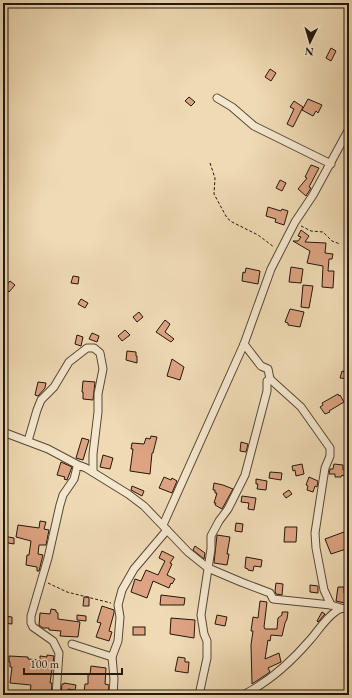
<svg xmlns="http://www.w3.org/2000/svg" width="352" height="698" font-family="'EB Garamond',serif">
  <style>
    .building { fill: #dda382; stroke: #22170d }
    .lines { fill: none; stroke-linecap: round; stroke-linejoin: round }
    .minor-casing { stroke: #554837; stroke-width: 9 }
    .path { stroke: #22170d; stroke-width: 1; stroke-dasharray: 3 2; stroke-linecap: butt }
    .minor { stroke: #f5e7ce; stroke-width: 7 }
  </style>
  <rect width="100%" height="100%" fill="#efdab4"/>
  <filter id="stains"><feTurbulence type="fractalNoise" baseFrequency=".005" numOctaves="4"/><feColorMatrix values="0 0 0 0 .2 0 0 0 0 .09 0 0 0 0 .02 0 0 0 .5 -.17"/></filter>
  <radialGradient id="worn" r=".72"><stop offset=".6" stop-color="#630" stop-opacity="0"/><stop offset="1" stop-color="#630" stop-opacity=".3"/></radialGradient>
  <g class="building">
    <path d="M331 48 336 51 331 61 326 58Z"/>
    <path d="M270 69 276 73 271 81 265 77Z"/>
    <path d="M189 97 195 102 191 106 185 101Z"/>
    <path d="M308 99 322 105 318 113 316 111 313 116 302 110Z"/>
    <path d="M294 101 303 107 293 127 287 124 294 109 290 107Z"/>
    <path d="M311 165 319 168 309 187 311 188 306 196 298 189 307 178 305 177Z"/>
    <path d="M280 180 286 183 282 191 276 188Z"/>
    <path d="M268 207 281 211 282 209 288 211 284 225 275 222 276 219 266 216Z"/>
    <path d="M301 230 309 236 305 242 326 243 325 253 333 254 332 259H329L328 271H334L333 288 322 287 323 266 307 263 310 251 293 241H298L301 237 298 236Z"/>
    <path d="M291 267 303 269 301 283 289 282Z"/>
    <path d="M246 268 260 271 258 284 242 281 243 272 245 273Z"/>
    <path d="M73 276 79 277 78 284 71 283Z"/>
    <path d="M10 281 15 285 9 292 4 288Z"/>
    <path d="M303 285 313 286 309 308 301 307Z"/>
    <path d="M81 299 88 303 85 308 78 304Z"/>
    <path d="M290 309 304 312 300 327 288 325V323L285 322Z"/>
    <path d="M139 312 143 317 137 322 133 317Z"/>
    <path d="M165 320 170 324 165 332 174 339 171 342 156 332Z"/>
    <path d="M125 330 130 335 122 341 118 336Z"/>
    <path d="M92 333 99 336 97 342 89 339Z"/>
    <path d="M77 335 83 337 81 346 75 344Z"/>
    <path d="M127 351 136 352V356H137V363L126 360Z"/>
    <path d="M172 359 184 367 180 380 167 376Z"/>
    <path d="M346 359H349V379L340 378 342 371 344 372Z"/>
    <path d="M83 381 95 382 93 400 83 399V392H82Z"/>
    <path d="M38 382 46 383 45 388 38 396 35 395Z"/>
    <path d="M338 394 339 396 340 395 344 402 329 411 330 412 325 414 320 407 323 405 322 403Z"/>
    <path d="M151 436 157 437 153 453H152L150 474 130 471 133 449H131L132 443 144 444 146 438 150 439Z"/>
    <path d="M82 438 89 440 83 460 76 458Z"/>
    <path d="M241 442 248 444 246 452 240 451Z"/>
    <path d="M103 455 113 458 110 469 100 467Z"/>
    <path d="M61 462 72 467 67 480 64 479 65 477 57 475Z"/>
    <path d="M302 464 304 474 296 476 295 470 293 471 292 466Z"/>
    <path d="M334 464 343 465V470H345L344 476 342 475 341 477H335V474H329L330 469H333Z"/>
    <path d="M270 472 282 473 281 480 269 478Z"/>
    <path d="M164 477 171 480 172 478 177 481 172 493 159 488Z"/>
    <path d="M309 477 318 481 317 487 315 486 313 492 307 490 308 486 306 485Z"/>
    <path d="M256 479 267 481 266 490 257 489 258 484H256Z"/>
    <path d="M214 483 223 485 233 489 222 509 215 505 216 503H214L217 493H215V490H213Z"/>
    <path d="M132 486 144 491 142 496 131 490Z"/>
    <path d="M289 490 292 494 286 498 283 494Z"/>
    <path d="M242 496 256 498 254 510 248 509 249 503 241 502Z"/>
    <path d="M40 521 46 522 44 529 49 530 46 545H39L38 554 43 555 39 571H37V567L26 565 27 555H29L31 541 16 537 18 525 39 528Z"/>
    <path d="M236 523 243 524 242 532 235 531Z"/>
    <path d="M285 527H297L296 542H284Z"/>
    <path d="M344 532 349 548 331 554 325 539Z"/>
    <path d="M217 535 230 537 227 554H229L227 565 214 563Z"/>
    <path d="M3 536 14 538V544L3 542Z"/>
    <path d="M195 546 205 553 204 559 193 550Z"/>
    <path d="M162 551 174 557 170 563 172 564 167 575 175 579 172 584 171 583 169 588 153 581 147 598 131 592 135 579 141 581 146 570 158 575 165 561 159 558Z"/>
    <path d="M246 557 262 560 261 567 254 566 253 571 248 570V569L245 568Z"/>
    <path d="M276 583 283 584 282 595 276 594 275 591Z"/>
    <path d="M310 585 318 586V593L310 592Z"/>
    <path d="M338 587H344V593H349V604L336 601Z"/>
    <path d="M161 595 185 598 184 605H160Z"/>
    <path d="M84 597H89V606H83Z"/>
    <path d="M260 601 267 602 264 627 265 629H277L278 618 282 615V612H288L287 619 285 623 282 636 271 635 270 641 268 640 265 659 279 653 281 662 268 668 270 672 252 684 251 645 253 631H251L253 617 258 618Z"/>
    <path d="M102 606 114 610V613L109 631 112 632 109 641 96 637 101 623 97 622Z"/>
    <path d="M51 609 56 610V612L58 613V619L80 622 78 637 60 636 61 631 49 630V628H43L39 625 40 613 50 614Z"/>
    <path d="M322 612 325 614 318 622 317 621Z"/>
    <path d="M77 615 86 616V621L77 620Z"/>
    <path d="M217 615 227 617 225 626 215 624Z"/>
    <path d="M3 616 12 617V624L3 623Z"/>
    <path d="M171 618 195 620 194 638 170 634Z"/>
    <rect x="133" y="627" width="12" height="8"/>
    <path d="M47 655 54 656 50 683H52L51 695 30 693 31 685 10 683 12 667H10V662H9V656L28 657V659L40 660V656L47 657Z"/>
    <path d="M178 657 185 658V662H189L188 673 175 671Z"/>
    <path d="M91 666 106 668 105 684 109 685 108 695 84 693 85 684H88V674L90 675Z"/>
    <path d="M64 683 76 685 75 690 68 689 67 695H61L62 684H64Z"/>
  </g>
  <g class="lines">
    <defs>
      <g id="minor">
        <path d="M217 98 232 107 254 126 331 164"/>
        <path d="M270 379 301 407 330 448V456L325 468 315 533 316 548 324 590 331 605"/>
        <path d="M3 432 48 449 80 466"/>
        <path d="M28 441 37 410 41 400 54 387 69 362 87 348H94L100 353 103 369 98 394V412L93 454V472"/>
        <path d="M163 525 244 344 271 269 295 222 313 195 349 129"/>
        <path d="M72 644 112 657"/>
        <path d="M56 695 59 653 53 641 33 627 31 623V616L48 558 60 505 63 495 74 479 77 467 81 466 86 468 128 494 144 506 188 552 208 568 241 582 270 593 273 599 331 605 341 608"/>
        <path d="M113 695 114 679 112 657 118 641 120 617 118 605 122 590 134 569 167 530"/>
        <path d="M199 695 207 658V641L204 634 201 615 211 549V536L219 521 228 509 245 475 267 391V381L270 379 268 369 261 366 244 344"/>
        <path d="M243 695C269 682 291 662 310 640 318 631 325 619 335 612 340 608 343 608 349 609"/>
      </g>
    </defs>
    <use href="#minor" class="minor-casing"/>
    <g class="path">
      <path d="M344 152 349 155"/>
      <path d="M210 163 215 178 214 194 227 218 232 222 258 235 274 247"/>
      <path d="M301 226 311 231 323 232 332 241 340 244"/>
      <path d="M48 583 67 592 111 603"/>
    </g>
    <use href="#minor" class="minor"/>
  </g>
  <rect width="352" height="698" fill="none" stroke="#efdab4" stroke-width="16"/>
  <rect x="4" y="4" width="344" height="690" fill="none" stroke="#22170d" stroke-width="2"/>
  <rect x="8" y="8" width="336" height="682" fill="none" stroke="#22170d"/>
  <g transform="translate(310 42) rotate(185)" stroke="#f5e7ce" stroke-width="3" paint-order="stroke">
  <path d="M0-3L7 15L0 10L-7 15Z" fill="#22170d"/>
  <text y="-6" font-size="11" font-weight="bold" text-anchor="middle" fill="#22170d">N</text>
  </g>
  <path d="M24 668v6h98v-6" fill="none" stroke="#22170d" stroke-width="2"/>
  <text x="30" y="668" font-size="12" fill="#22170d" stroke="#f5e7ce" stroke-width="3" paint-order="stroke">100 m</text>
  <rect width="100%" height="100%" filter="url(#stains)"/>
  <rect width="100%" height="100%" fill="url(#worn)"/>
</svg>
